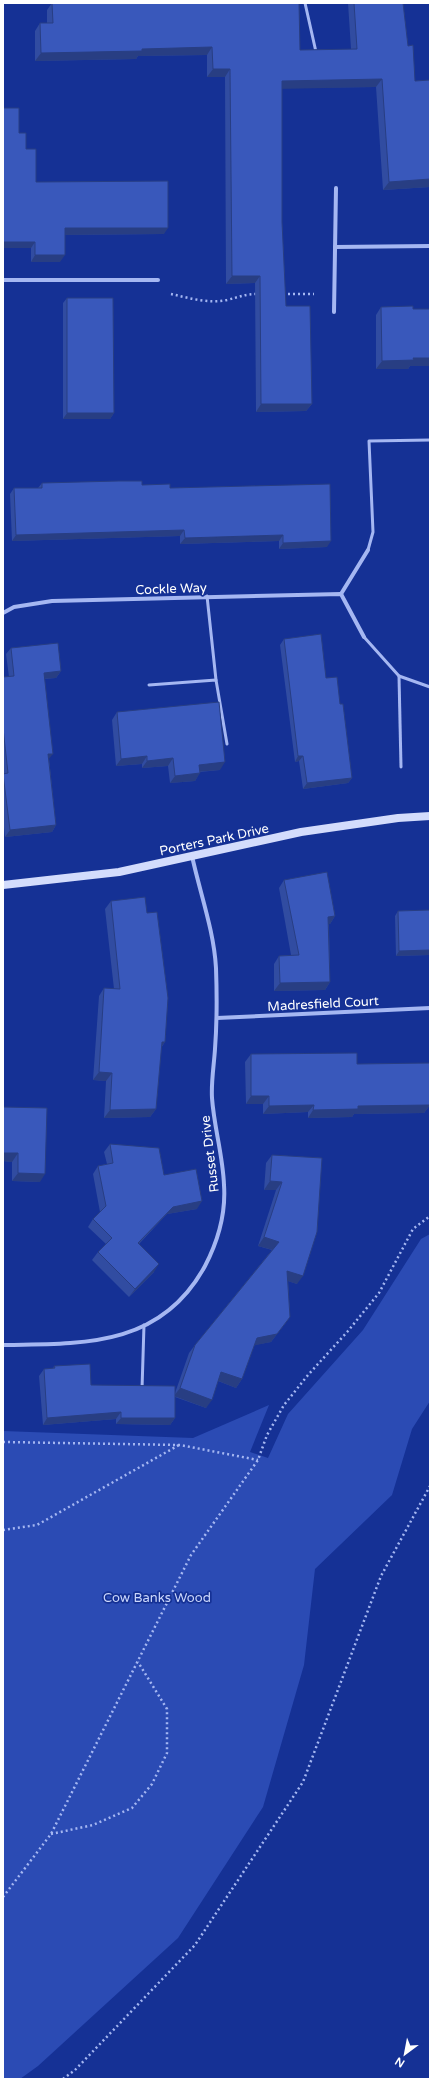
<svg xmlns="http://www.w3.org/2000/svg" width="433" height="2082" font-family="'Varela Round',sans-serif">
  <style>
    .green { fill: #2b4bb4 }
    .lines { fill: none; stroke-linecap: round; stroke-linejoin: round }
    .path { stroke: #a5b7f2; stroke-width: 2.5; stroke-dasharray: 2 3; stroke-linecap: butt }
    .lane { stroke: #a5b7f2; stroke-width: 3 }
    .street { stroke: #a5b7f2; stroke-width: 4 }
    .secondary { stroke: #d3dcfc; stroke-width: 8 }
    .wall { fill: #314ca1 }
    .shaded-wall { fill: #283e83 }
    .building { fill: #3958bb; stroke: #283e83 }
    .labels { text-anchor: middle; stroke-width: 3.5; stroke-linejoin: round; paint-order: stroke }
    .street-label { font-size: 13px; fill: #fff; stroke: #153195 }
    .park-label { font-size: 13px; fill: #ccd8fc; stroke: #153195 }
  </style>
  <rect width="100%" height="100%" fill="#153195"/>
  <path class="green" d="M430 1234V1401L412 1429 392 1495 315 1569 304 1665 263 1807 178 1938 38 2066 20 2079H3V1431L193 1438 269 1405 250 1452 268 1458 288 1414 363 1330 421 1239Z"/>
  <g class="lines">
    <g class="path">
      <path d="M171 294C189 298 209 304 227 300 239 297 245 294 258 294"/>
      <path d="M283 294H314"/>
      <path d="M3 1442 180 1445 258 1460"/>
      <path d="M3 1530 37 1525 179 1445"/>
      <path d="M51 1834 93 1825 132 1808 152 1784 167 1753V1709L138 1662"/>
      <path d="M3 1897 51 1834 191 1555 258 1460 267 1435 284 1405 308 1375 348 1331 379 1293 413 1229 430 1216"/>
      <path d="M63 2079 75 2070 195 1945 303 1782 381 1576 430 1486"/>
    </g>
    <g class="lane">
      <path d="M305 3 316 52"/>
      <path d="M368 550 373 532 369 441 430 440"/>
      <path d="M207 596 216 680"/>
      <path d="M364 637 399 676 430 687"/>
      <path d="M399 676 401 767"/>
      <path d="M149 685 216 680 227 744"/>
      <path d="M142 1389 144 1325"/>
    </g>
    <g class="street">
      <path d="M335 247 430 246"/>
      <path d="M3 280H158"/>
      <path d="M334 312 336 188"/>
      <path d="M341 594 368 550"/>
      <path d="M3 613 14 607 52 601 341 594 364 637"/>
      <path d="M217 1018 430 1008"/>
      <path d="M3 1345C84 1344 161 1347 205 1266 218 1241 226 1214 224 1185 223 1156 214 1127 212 1098 211 1082 214 1065 215 1049 217 1022 217 995 216 968 214 931 200 893 192 856"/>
    </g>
    <path class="secondary" d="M3 885 119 872 301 832 398 818 430 816"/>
  </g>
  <g class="wall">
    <path d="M52 3H299L300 50 351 49 348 3H403L408 46 415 81 430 80V187L383 190 376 87 282 88V222L286 306 312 404 306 411 256 412 255 283 226 284 225 77H207V55L138 56 136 59 35 61V31L40 23H47V10Z"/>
    <path d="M3 108 19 133 26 149 36 182 164 234 65 235 60 262H31V248H3Z"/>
    <path d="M67 298 114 413 110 419H63V303Z"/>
    <path d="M381 307 410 366 408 369H376V315Z"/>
    <path d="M42 483 142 485 170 488 327 547 279 549V541L180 544V536L12 541 10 494 14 488H38Z"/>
    <path d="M284 639 326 678 340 704 352 778 348 783 303 789 299 761 295 762 280 645Z"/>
    <path d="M11 648 61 671 56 678 44 679 49 759 56 825 52 832 5 837 3 818V677H9L6 654Z"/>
    <path d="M117 712 220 770 200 772 195 781 170 783 168 766 142 768V764L116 766 112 720Z"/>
    <path d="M284 880 335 916 330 924H329L330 982 325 990 274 991V964L279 956 291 955 279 888Z"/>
    <path d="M111 901 147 913 165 1042 161 1048 156 1109 150 1117 104 1118 106 1081 93 1080 99 996 104 988 114 989 105 909Z"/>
    <path d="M430 910V955L396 956 395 916 398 911Z"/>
    <path d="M251 1054 357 1064 430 1063V1105L424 1113 354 1114 352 1117 308 1118V1112L263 1114V1104H246L245 1062Z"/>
    <path d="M3 1107 40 1182 12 1181V1162L3 1161Z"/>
    <path d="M110 1144 164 1175 197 1209 167 1214 139 1244 154 1272 129 1297 92 1260 98 1252 106 1244 88 1227 93 1219 100 1212 93 1174 98 1166 107 1164 104 1152Z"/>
    <path d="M272 1155 322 1158 297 1284 288 1281 290 1317 271 1342 254 1345 242 1379 236 1388 218 1381 206 1408 175 1397V1418L170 1425 116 1424V1419L43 1425 39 1376 44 1369H53L54 1366 91 1385 175 1393 189 1353 195 1345 272 1250 258 1246 276 1190H264L266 1163Z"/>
  </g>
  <g class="shaded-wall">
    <path d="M212 47 207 55 138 56 136 59 35 61 41 53 142 49Z"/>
    <path d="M213 69H230L225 77H207Z"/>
    <path d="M382 79 376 87 276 89 282 81Z"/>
    <path d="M430 179V187L383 190 389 182Z"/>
    <path d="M65 228H168L164 234 60 235Z"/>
    <path d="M3 242H35L31 248H3Z"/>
    <path d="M35 255H65L60 262H31Z"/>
    <path d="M232 276H260L255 283 226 284Z"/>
    <path d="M413 358H430V366H410L408 369H376L382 361Z"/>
    <path d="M261 404H312L306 411 256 412Z"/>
    <path d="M67 413H114L110 419H63Z"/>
    <path d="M184 530 180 536 12 541 16 535Z"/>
    <path d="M283 535 279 541 180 544 185 538Z"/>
    <path d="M331 541 327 547 279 549 283 543Z"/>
    <path d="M61 671 56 678 39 679 44 673Z"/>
    <path d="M48 754H53L48 760Z"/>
    <path d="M147 756 142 764 116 766 121 759Z"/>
    <path d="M298 756H303L299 761 295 762Z"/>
    <path d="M173 758 168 766 142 768 147 761Z"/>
    <path d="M225 762 220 770 194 772 199 765Z"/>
    <path d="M200 773 195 781 170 783 175 776Z"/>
    <path d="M352 778 348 783 303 789 307 783Z"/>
    <path d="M56 825 52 832 5 837 10 830Z"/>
    <path d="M335 916 330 924 323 926 328 917Z"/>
    <path d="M430 950V955L396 956 399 951Z"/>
    <path d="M330 982 325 990 274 991 280 983Z"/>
    <path d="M162 1042H165L159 1050Z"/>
    <path d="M99 1072 112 1073 106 1081 93 1080Z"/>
    <path d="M251 1096H269L263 1104H246Z"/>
    <path d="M430 1098V1105L424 1113 354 1114 352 1117 308 1118 313 1110Z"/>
    <path d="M314 1105 308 1112 263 1114 269 1106Z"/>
    <path d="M156 1109 150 1117 104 1118 110 1110Z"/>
    <path d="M3 1153H18L12 1162 3 1161Z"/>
    <path d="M18 1173 45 1174 40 1182 12 1181Z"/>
    <path d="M270 1181 282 1182 276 1190H264Z"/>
    <path d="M202 1201 197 1209 167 1214 132 1250 138 1243 173 1207Z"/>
    <path d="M264 1237 279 1242 273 1250 258 1246Z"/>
    <path d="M159 1264 154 1272 129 1297 135 1289Z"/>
    <path d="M287 1271 303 1276 297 1284 281 1279Z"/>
    <path d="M290 1317 271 1342 251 1346 257 1338Z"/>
    <path d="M221 1372 242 1379 236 1388 216 1380Z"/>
    <path d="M180 1388 212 1400 206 1408 174 1396Z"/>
    <path d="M121 1412 116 1419 43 1425 47 1418Z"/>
    <path d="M121 1418H175L170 1425 116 1424Z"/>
  </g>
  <g class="building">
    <path d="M52 3H299L300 50 357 49 354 3H403L408 46 413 45 415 81 430 80V179L389 182 382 79 282 81V222L286 306H310L312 404H261L260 276H232L230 69H213L212 47 142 49V51L41 53 40 23H53Z"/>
    <path d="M3 108H19V133H26V149H36V182L168 181V228H65V255H35V242H3Z"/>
    <path d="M67 298H113L114 413H67Z"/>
    <path d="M413 306V309H430V358H413L414 360 382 361 381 307Z"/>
    <path d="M118 481H142V485L170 484V488L330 484 331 541 283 543V535L185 538 184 530 16 535 14 488H42V483Z"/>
    <path d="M321 634 326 678 337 677 340 704H343L352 778 307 783 303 756H298L284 639Z"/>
    <path d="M58 643 61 671 44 673 53 754H48L56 825 10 830 3 774 8 773 3 728V677L14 676 11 648Z"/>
    <path d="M219 702 225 762 199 765 200 773 175 776 173 758 147 761V756L121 759 117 712Z"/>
    <path d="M327 872 335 916 328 917 330 982 280 983 279 956 299 955 284 880Z"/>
    <path d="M145 897 147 913 157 912 168 998 165 1042H162L156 1109 110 1110 112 1073 99 1072 104 988 120 989 111 901Z"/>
    <path d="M430 910V950L399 951 398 911Z"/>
    <path d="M357 1053V1064L430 1063V1105L358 1106V1109L313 1110 314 1105 269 1106V1096H251V1054Z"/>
    <path d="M3 1107 47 1108 45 1174 18 1173V1153H3Z"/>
    <path d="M110 1144 159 1148 164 1175 196 1169 202 1201 173 1207 138 1243 159 1264 135 1289 98 1252 112 1238 93 1219 106 1206 98 1166 113 1163Z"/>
    <path d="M272 1155 322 1158 317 1232 303 1276 287 1271 290 1317 277 1334 257 1338 242 1379 221 1372 212 1400 180 1388 195 1345 279 1242 264 1237 282 1182 270 1181Z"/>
    <path d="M90 1364 91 1385 175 1386V1418H121V1412L47 1418 44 1369 55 1368 54 1366Z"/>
  </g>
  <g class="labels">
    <g class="street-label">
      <text transform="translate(171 588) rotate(-2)" y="5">Cockle Way</text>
      <text transform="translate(214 839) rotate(-12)" y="5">Porters Park Drive</text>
      <text transform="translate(323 1003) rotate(-3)" y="5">Madresfield Court</text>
      <text transform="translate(209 1154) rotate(-97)" y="5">Russet Drive</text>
    </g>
    <g class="park-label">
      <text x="157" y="1602">Cow Banks Wood</text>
    </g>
  </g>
  <rect width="433" height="2082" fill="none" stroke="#ffffff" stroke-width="8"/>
  <g transform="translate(405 2054) rotate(212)" stroke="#153195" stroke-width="3" paint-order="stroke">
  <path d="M0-3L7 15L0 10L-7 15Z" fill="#ffffff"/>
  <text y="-6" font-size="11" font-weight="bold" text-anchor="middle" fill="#ffffff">N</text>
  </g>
</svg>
